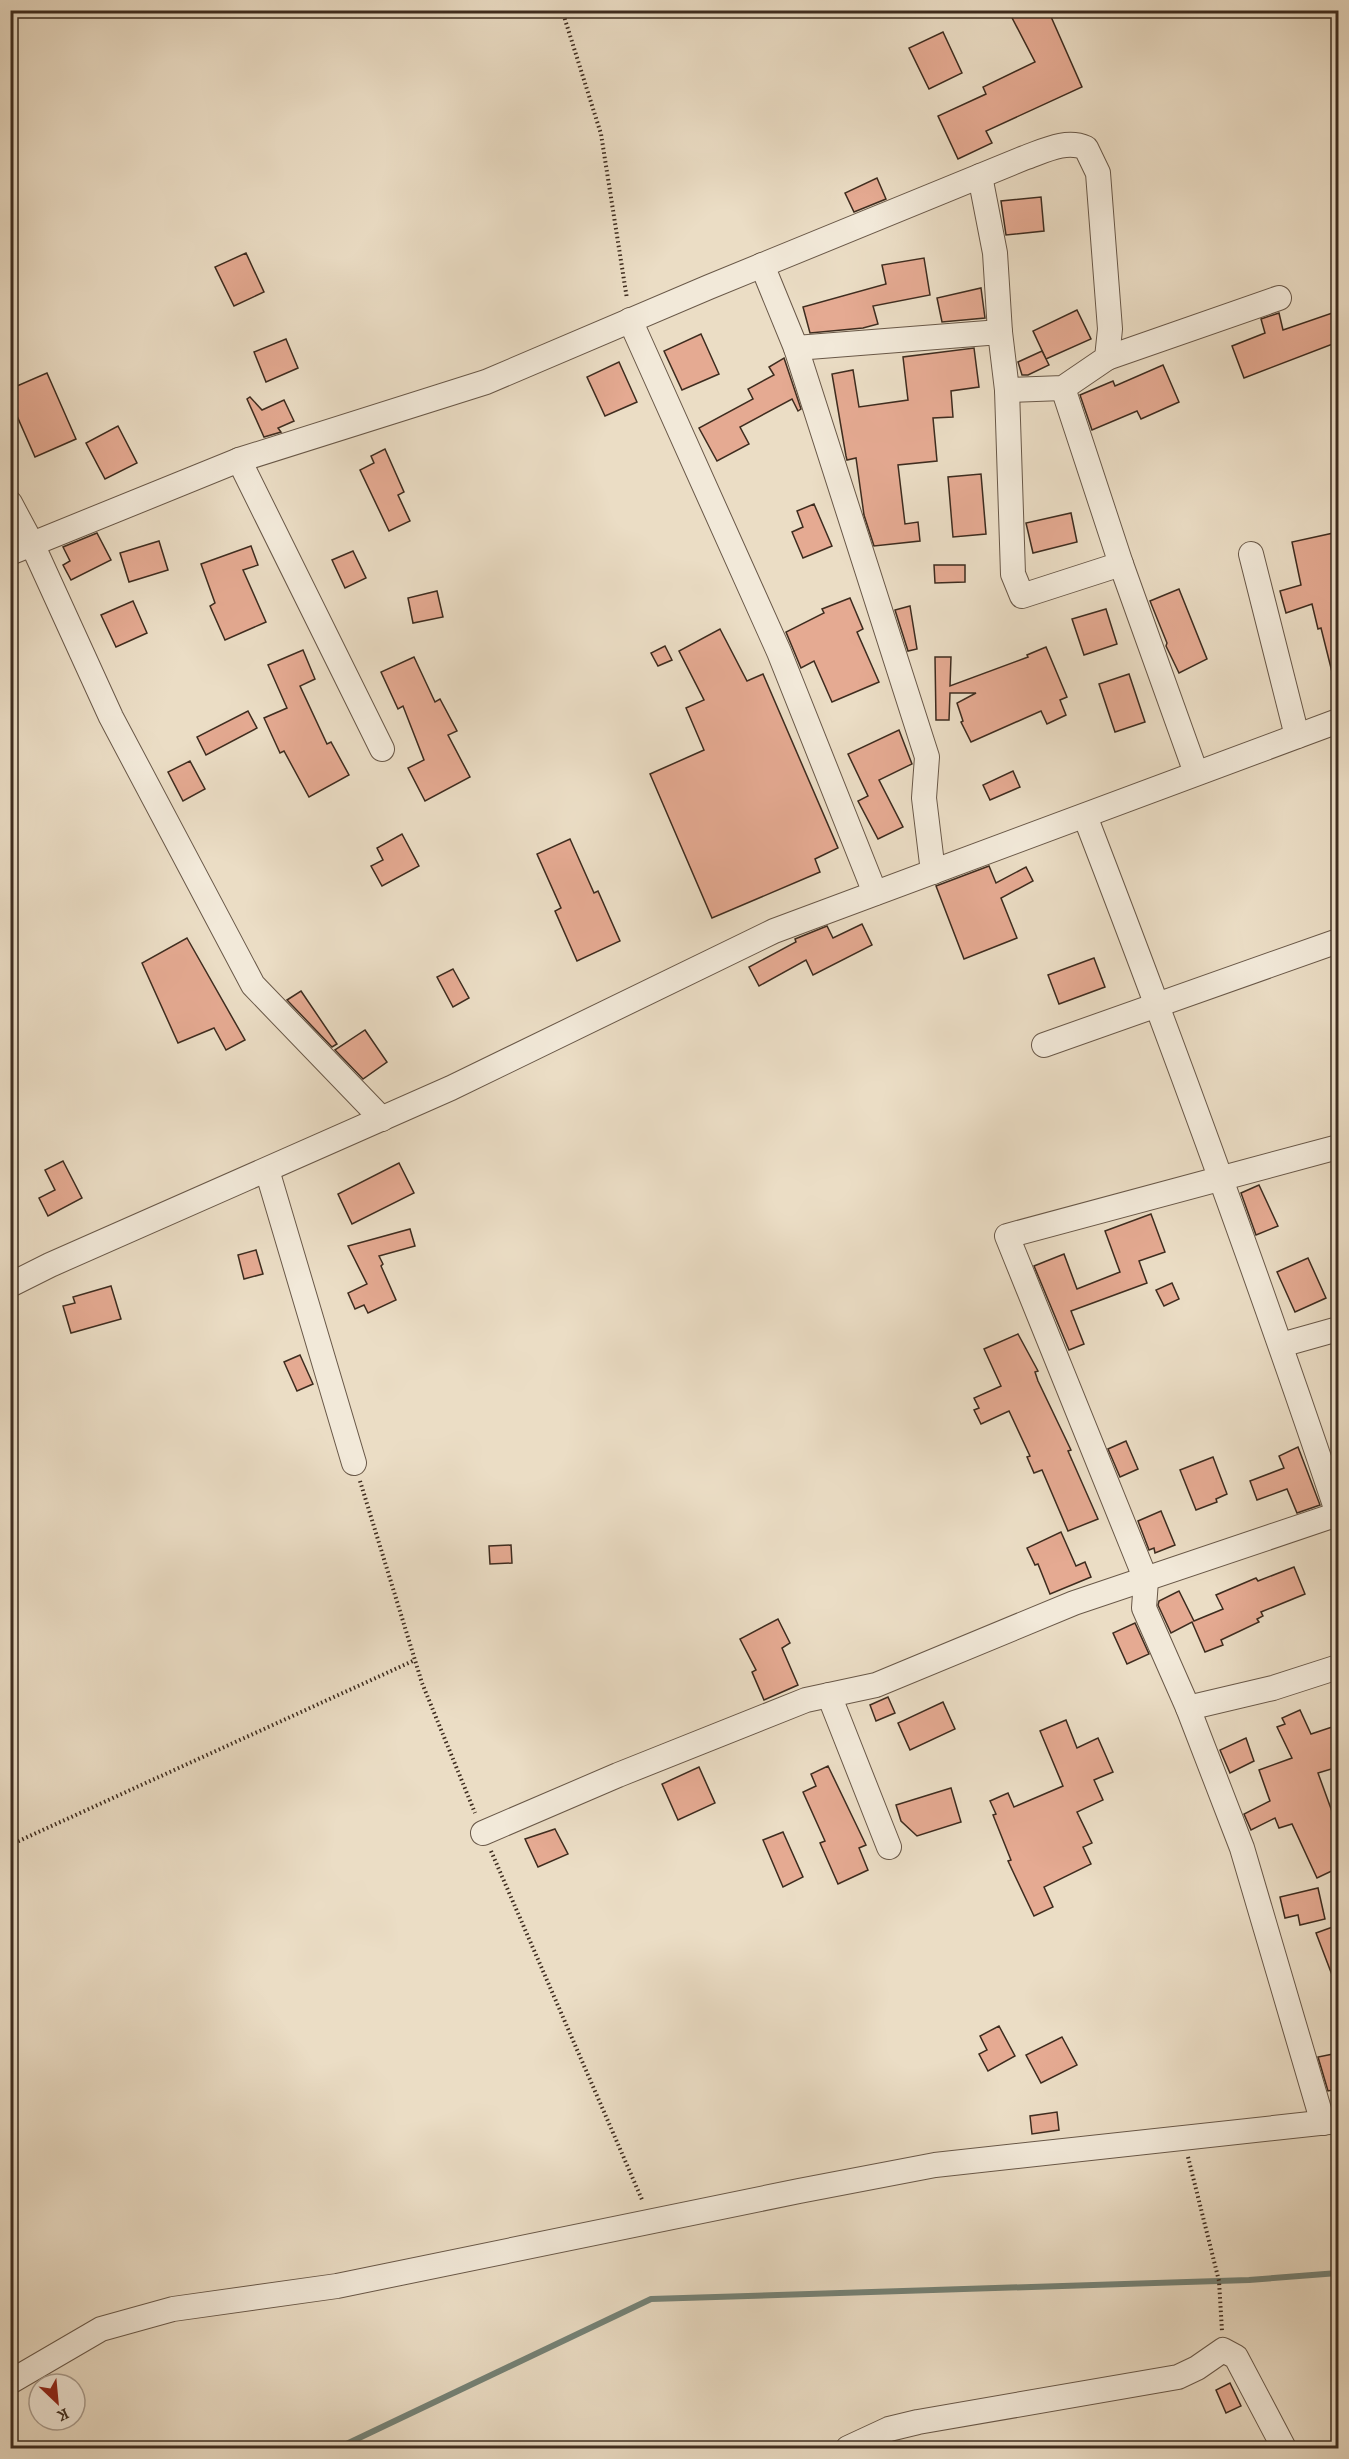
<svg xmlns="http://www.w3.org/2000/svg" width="1349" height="2459" font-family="Alegreya,serif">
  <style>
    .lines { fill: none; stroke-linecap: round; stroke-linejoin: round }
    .stream { stroke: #748277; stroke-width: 6 }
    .building { fill: #e5aa92; stroke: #3e2c1f; stroke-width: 1.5 }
    .minor-casing { stroke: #695848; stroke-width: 26 }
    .path { stroke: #3e2c1f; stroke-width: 4; stroke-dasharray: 1.5 3; stroke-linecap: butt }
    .minor { stroke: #f2e9d9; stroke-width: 24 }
  </style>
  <rect width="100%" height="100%" fill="#ebddc5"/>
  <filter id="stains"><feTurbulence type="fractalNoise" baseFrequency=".00333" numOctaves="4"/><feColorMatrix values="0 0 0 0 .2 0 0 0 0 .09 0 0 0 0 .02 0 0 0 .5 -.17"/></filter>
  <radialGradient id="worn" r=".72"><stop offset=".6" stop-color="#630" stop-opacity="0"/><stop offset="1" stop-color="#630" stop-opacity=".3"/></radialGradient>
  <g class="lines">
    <path class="stream" d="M338 2448 651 2299 1249 2280 1338 2273"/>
  </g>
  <g class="building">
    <path d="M1008 10H1048L1082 87 986 131 992 143 958 159 938 116 986 94 983 87 1035 62Z"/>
    <path d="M943 32 962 73 929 89 909 48Z"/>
    <path d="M877 178 886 199 854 212 845 193Z"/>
    <path d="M1041 197 1044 231 1006 235 1001 201Z"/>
    <path d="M246 253 264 292 234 306 215 267Z"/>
    <path d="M924 258 930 295 873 306 878 324 863 328 810 333 803 307 886 284 882 265Z"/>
    <path d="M981 288 985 318 942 322 937 298Z"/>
    <path d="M1077 310 1091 339 1046 359 1033 331Z"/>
    <path d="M1338 311V342L1244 378 1232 346 1265 333 1261 319 1279 313 1283 330Z"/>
    <path d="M701 334 719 374 682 390 664 351Z"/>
    <path d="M286 339 298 368 266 382 254 352Z"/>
    <path d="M974 348 979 387 951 391 953 417 933 418 937 461 898 465 905 524 918 522 920 541 874 546 864 515 856 458 847 460 846 456 832 374 853 370 859 407 908 400 903 357Z"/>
    <path d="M1042 351 1049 365 1028 375H1022L1018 362Z"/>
    <path d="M784 358 801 409 798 411 792 399 740 427 749 444 717 461 699 428 753 399 748 389 774 375 769 367Z"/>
    <path d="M619 362 637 402 605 416 587 377Z"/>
    <path d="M1163 365 1179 402 1141 419 1137 411 1092 430 1080 395 1113 381 1115 386Z"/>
    <path d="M47 373 76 439 35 457 10 400V389Z"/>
    <path d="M250 397 262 410 284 400 294 421 278 428 281 432 264 437 247 399Z"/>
    <path d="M118 426 137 463 105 479 86 443Z"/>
    <path d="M385 449 404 492 398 495 410 521 389 531 360 470 374 463 371 456Z"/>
    <path d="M981 474 986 534 953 537 948 477Z"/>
    <path d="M814 504 832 546 803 558 792 532 803 527 797 511Z"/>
    <path d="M1071 513 1077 542 1033 553 1026 523Z"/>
    <path d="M1338 532V675L1333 676 1321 628 1318 629 1312 604 1286 613 1280 591 1301 585 1292 542Z"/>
    <path d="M97 533 111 560 71 580 63 565 70 561 63 547Z"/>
    <path d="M159 541 168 570 129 582 120 553Z"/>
    <path d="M251 546 258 565 243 570 266 622 225 640 210 606 215 603 201 564Z"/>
    <path d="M353 551 366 578 345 588 332 560Z"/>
    <path d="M934 565H965V582L935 583Z"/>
    <path d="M1179 589 1207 659 1179 673 1166 646 1167 643 1150 601Z"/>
    <path d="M437 591 443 617 413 623 408 598Z"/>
    <path d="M850 598 863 629 857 632 879 682 832 702 814 661 801 668 786 632 824 613 822 609Z"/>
    <path d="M133 601 147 633 116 647 101 615Z"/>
    <path d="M910 606 917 649 908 651 895 610Z"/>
    <path d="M1106 609 1117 644 1084 655 1072 619Z"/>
    <path d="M720 629 747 681 763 674 838 848 815 859 820 872 712 918 650 774 704 750 686 708 704 700 679 651Z"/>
    <path d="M665 646 672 660 658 666 651 653Z"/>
    <path d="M1046 647 1067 697 1060 700 1066 715 1047 724 1041 711 971 742 961 722 963 721 957 703 976 693H950L949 720H936L935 657H951L950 686 1028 657 1027 655Z"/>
    <path d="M303 650 315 679 300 686 327 744 331 742 349 775 309 797 284 751 280 753 264 718 287 708 268 665Z"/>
    <path d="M414 657 435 702 440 699 457 731 448 735 470 777 425 801 408 768 424 760 403 706 398 709 381 672Z"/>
    <path d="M1129 674 1145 722 1115 732 1099 684Z"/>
    <path d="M248 711 257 728 206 755 197 737Z"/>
    <path d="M899 730 912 764 879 780 903 827 878 839 858 801 868 796 848 754Z"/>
    <path d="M190 761 205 789 183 801 168 772Z"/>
    <path d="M1013 771 1020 787 990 800 983 785Z"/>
    <path d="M402 834 419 866 382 886 371 866 383 860 377 848Z"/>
    <path d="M570 839 594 893 598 891 620 941 577 961 555 911 561 908 537 854Z"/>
    <path d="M989 866 996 883 1026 867 1033 881 1001 898 1017 938 964 959 936 886Z"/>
    <path d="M862 924 872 945 813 975 806 960 759 986 749 967 796 942 795 939 827 926 833 938Z"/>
    <path d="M187 938 245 1040 226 1050 214 1028 178 1043 142 963Z"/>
    <path d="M1094 958 1105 987 1059 1004 1048 975Z"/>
    <path d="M453 969 469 998 453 1007 437 977Z"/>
    <path d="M301 991 337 1044 332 1047 287 1000Z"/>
    <path d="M365 1030 387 1062 363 1079 335 1050Z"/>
    <path d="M63 1161 82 1198 48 1216 39 1198 55 1190 45 1170Z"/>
    <path d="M399 1163 414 1193 352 1224 338 1194Z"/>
    <path d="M1259 1185 1278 1226 1256 1235 1241 1193Z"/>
    <path d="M1151 1214 1165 1252 1139 1261 1147 1283 1071 1311 1084 1344 1069 1350 1034 1266 1064 1254 1077 1289 1120 1272 1105 1231Z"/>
    <path d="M410 1229 415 1246 379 1256 383 1264 381 1266 396 1300 368 1313 364 1305 355 1309 348 1293 367 1284 348 1246Z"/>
    <path d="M256 1250 263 1274 244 1279 238 1255Z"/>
    <path d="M1308 1258 1326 1298 1295 1312 1277 1272Z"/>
    <path d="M1172 1283 1179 1299 1164 1306 1156 1290Z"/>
    <path d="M111 1286 121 1319 71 1333 63 1306 75 1303 73 1297Z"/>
    <path d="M1018 1334 1038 1371 1035 1372 1038 1381 1071 1450 1068 1451 1098 1519 1068 1531 1042 1470 1034 1473 1027 1457 1030 1456 1009 1411 981 1424 974 1410 979 1408 974 1398 1001 1386 984 1349Z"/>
    <path d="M300 1355 313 1384 297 1391 284 1362Z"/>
    <path d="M1126 1441 1138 1469 1120 1477 1108 1449Z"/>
    <path d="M1298 1447 1320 1505 1297 1513 1287 1489 1257 1500 1250 1481 1284 1468 1279 1456Z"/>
    <path d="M1213 1457 1227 1494 1216 1499 1217 1502 1196 1510 1180 1470Z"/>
    <path d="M1161 1511 1175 1545 1155 1553 1154 1548 1149 1550 1138 1521Z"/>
    <path d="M1061 1532 1076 1566 1085 1562 1091 1577 1050 1594 1038 1564 1035 1565 1027 1548Z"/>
    <path d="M511 1545 512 1563 490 1564 489 1546Z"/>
    <path d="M1294 1567 1305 1594 1261 1612 1263 1616 1257 1619 1259 1622 1221 1640 1223 1645 1205 1652 1192 1622 1171 1633 1158 1605 1159 1601 1179 1591 1194 1621 1223 1609 1216 1595 1256 1578 1258 1581Z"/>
    <path d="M778 1619 790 1643 782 1648 798 1685 764 1700 752 1672 756 1670 740 1639Z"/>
    <path d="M1135 1623 1149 1654 1127 1664 1113 1633Z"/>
    <path d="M888 1697 895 1713 876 1721 870 1705Z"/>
    <path d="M943 1702 955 1729 910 1750 898 1723Z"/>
    <path d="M1300 1710 1311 1734 1338 1725V1767L1318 1773 1338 1828V1868L1317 1878 1292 1824 1279 1828 1275 1818 1251 1830 1244 1814 1270 1801 1259 1770 1292 1758 1277 1727 1285 1724 1282 1718Z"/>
    <path d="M1066 1720 1077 1748 1098 1738 1113 1772 1094 1780 1103 1800 1077 1812 1092 1843 1083 1847 1091 1864 1044 1887 1053 1907 1034 1916 1008 1861 1011 1860 993 1815 996 1814 990 1801 1008 1793 1014 1807 1063 1786 1040 1731Z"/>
    <path d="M1246 1738 1254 1761 1230 1773 1220 1750Z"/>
    <path d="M828 1766 866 1845 859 1848 868 1870 838 1884 820 1843 825 1841 803 1792 816 1786 811 1774Z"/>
    <path d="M699 1767 715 1803 678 1820 662 1784Z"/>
    <path d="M951 1788 961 1822 917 1836 901 1821 896 1805Z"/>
    <path d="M555 1829 568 1854 538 1867 525 1839Z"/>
    <path d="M783 1832 803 1877 783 1887 763 1840Z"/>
    <path d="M1318 1888 1325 1919 1300 1925 1298 1915 1285 1918 1280 1897Z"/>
    <path d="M1338 1925V1988H1337L1316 1933Z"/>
    <path d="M999 2026 1015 2056 988 2071 979 2054 987 2050 980 2036Z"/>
    <path d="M1062 2037 1077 2065 1041 2083 1026 2055Z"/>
    <path d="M1338 2053V2089L1328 2091 1318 2057Z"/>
    <path d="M1057 2112 1059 2130 1032 2134 1030 2116Z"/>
    <path d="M1230 2383 1241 2406 1226 2413 1216 2390Z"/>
  </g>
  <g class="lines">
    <defs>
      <g id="minor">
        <path d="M980 176 995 253 1000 332"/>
        <path d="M762 265 796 348 927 757 924 798 933 872"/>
        <path d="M630 320 779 652 875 893"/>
        <path d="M1107 358 1279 298"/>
        <path d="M1063 388 1121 564 1196 773"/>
        <path d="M1007 390 1013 574 1022 596 1121 564"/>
        <path d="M239 460 382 749"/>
        <path d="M10 503 33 546 111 717 253 985 382 1119"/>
        <path d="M10 553 239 460 486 382 709 287 1024 158C1044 151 1066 139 1086 148L1098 173 1110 329 1107 358 1063 388 1007 390 1000 332 796 348"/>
        <path d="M1251 554 1297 736"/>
        <path d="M1085 816C1174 1047 1259 1279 1338 1514"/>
        <path d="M1044 1045 1338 941"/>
        <path d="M267 1170 354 1463"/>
        <path d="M10 1285 50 1265 451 1088 774 931 1338 721"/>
        <path d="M1281 1345 1338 1329"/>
        <path d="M829 1695 889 1847"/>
        <path d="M1188 1708 1273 1688 1338 1667"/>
        <path d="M483 1833 618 1775 806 1700 876 1685 1074 1603 1338 1514"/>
        <path d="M1323 2123 1242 1848 1188 1708 1144 1608 1146 1580 1007 1236 1338 1147"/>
        <path d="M10 2382 101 2329 173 2309 337 2286 799 2191 935 2165 1338 2121"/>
        <path d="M848 2448 889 2429 918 2422 1178 2377 1197 2368 1223 2350 1236 2357 1284 2448"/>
      </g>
    </defs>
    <use href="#minor" class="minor-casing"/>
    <g class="path">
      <path d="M562 10 601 134 627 299"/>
      <path d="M360 1481 422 1683 475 1813"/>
      <path d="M10 1845 415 1660"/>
      <path d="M491 1851 643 2202"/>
      <path d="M1188 2157 1219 2281 1222 2331"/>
    </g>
    <use href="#minor" class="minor"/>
  </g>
  <rect width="1349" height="2459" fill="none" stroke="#ebddc5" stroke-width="36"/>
  <rect x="12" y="12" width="1325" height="2435" fill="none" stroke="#3e2c1f" stroke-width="3"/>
  <rect x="18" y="18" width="1313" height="2423" fill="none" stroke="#3e2c1f" stroke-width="1.5"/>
  <g transform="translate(57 2402) rotate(154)"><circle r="28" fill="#f2e9d9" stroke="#aa9d8f" stroke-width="1.5"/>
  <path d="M0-4.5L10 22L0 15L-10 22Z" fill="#8f2418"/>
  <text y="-9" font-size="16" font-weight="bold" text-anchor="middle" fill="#3e2c1f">K</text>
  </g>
  <rect width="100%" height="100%" filter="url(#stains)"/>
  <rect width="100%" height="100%" fill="url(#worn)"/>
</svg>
